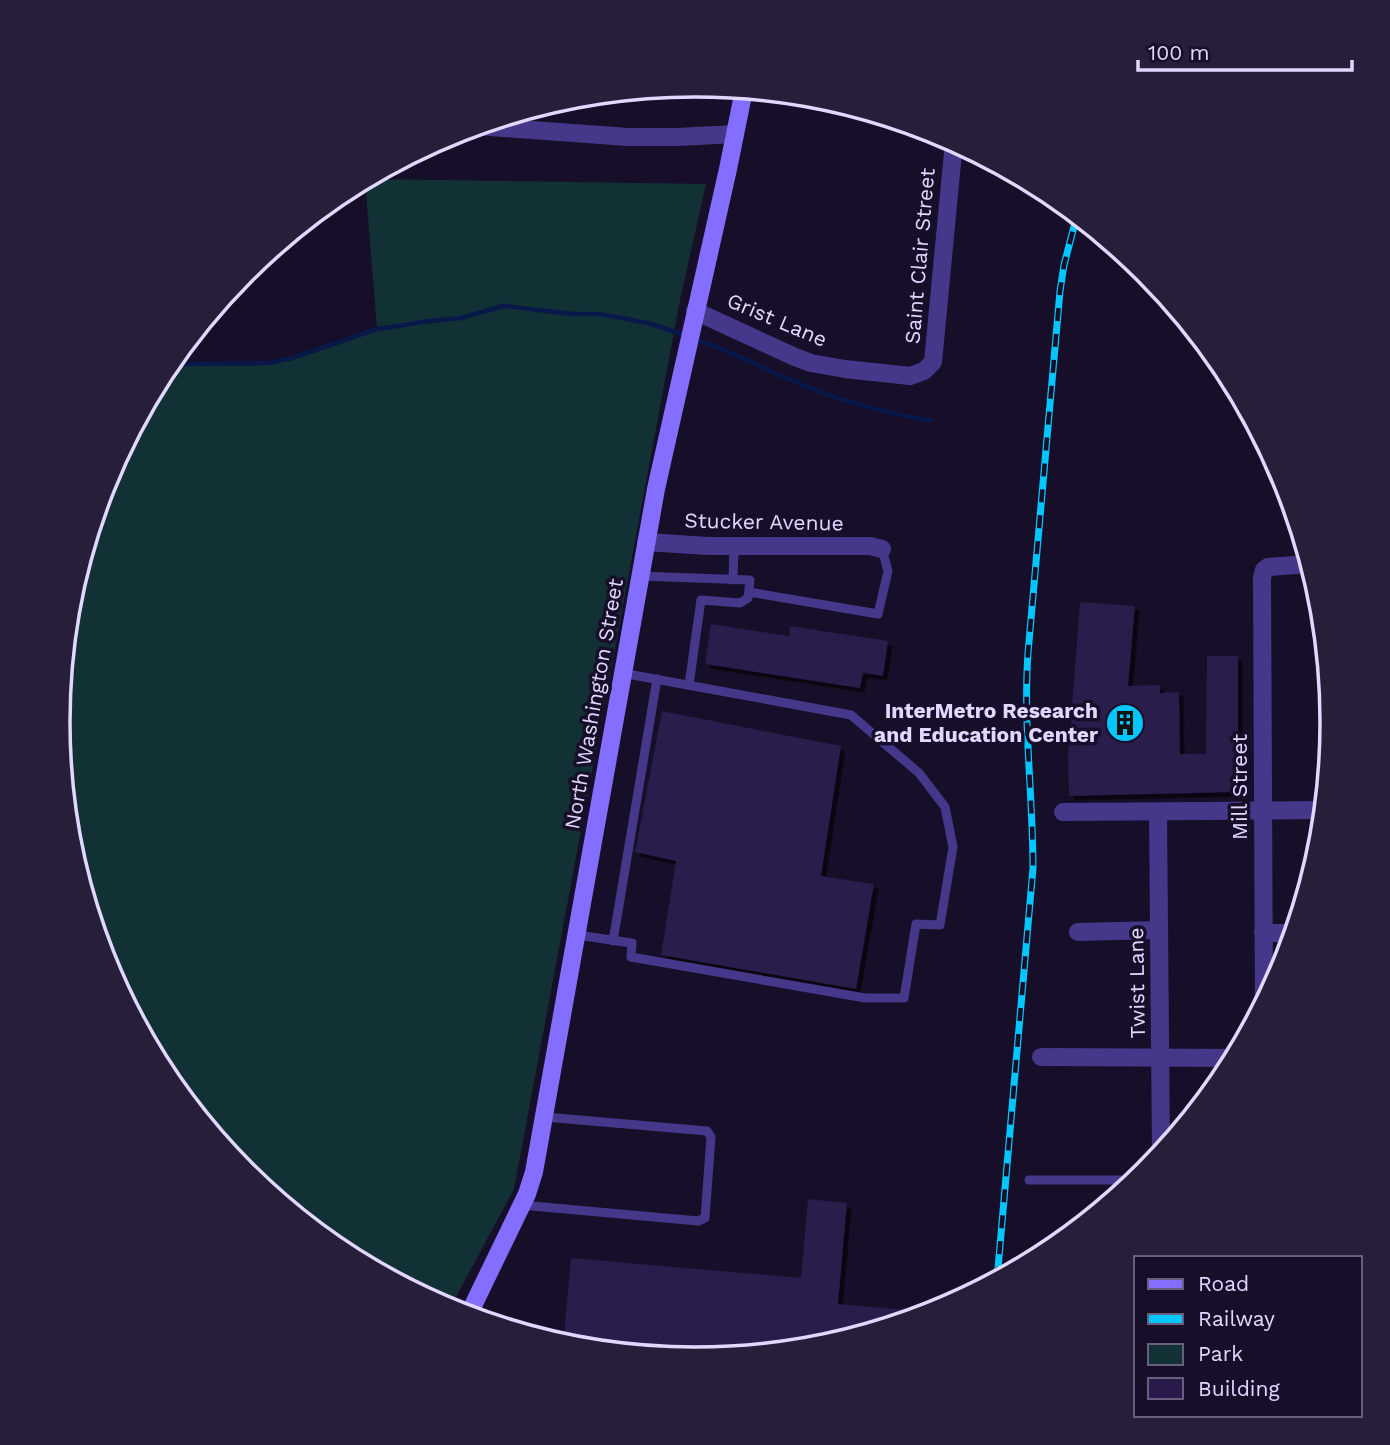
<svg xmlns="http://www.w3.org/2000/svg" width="1390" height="1445" font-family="'Work Sans',sans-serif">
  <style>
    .green { fill: #123134 }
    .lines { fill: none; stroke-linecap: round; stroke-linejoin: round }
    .stream { stroke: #081849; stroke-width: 4.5 }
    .building { fill: #2a1a4b; filter: url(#shadow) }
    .lane { stroke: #45388a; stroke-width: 9 }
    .street { stroke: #45388a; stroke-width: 18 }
    .secondary { stroke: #846eff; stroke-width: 18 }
    .rail-casing { stroke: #03c6ff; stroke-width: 7 }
    .rail { stroke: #170f29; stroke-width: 4.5; stroke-dasharray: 13; stroke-linecap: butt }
    .labels { text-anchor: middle; stroke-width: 7; stroke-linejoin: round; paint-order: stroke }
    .street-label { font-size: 21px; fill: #e1d7ff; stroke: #170f29 }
    .poi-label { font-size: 21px; font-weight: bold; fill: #e1d7ff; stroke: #170f29; text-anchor: end }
    .rim { fill: none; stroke: #e1d7ff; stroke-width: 3.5 }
  </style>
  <defs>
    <filter id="shadow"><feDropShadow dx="4.5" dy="4.5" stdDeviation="0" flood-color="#0009"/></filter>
  </defs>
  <rect width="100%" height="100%" fill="#170f29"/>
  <path class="green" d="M366 179 706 184 680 300 514 1189 449 1310 341 1252 244 1173 165 1076 106 966 70 846 58 722 70 598 106 478 165 368 176 355 185 364 268 363 377 329 365 180Z"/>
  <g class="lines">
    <g class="stream">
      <path d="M695 339C737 353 775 375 815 390 854 405 891 413 931 421"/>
      <path d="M176 355 185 364 268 363 292 358 377 329 430 321 461 318 503 306 573 314H600L648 323 687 336"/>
    </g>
  </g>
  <g class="building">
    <path d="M1080 602 1135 606 1128 686 1160 685V693L1179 692 1180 754H1206L1207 656H1238V792L1069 796 1068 757Z"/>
    <path d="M711 624 789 636 790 626 888 641 883 676 863 673 860 688 705 664Z"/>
    <path d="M662 711 841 746 821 876 874 884 856 989 661 955 676 861 635 852Z"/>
    <path d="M808 1199 847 1203 838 1304 906 1310 905 1322 819 1348 695 1360 570 1347 563 1345 571 1258 801 1278Z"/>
  </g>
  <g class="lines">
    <g class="lane">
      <path d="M640 576 750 580 748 598 740 603 701 600 689 685"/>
      <path d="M733 580 734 547"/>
      <path d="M749 592 878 614 888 571 882 549"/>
      <path d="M577 935 632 943 631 957 865 998H904L916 924 940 925 953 847 945 807 919 773 851 715 622 673"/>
      <path d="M613 941 657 679"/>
      <path d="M1029 1180H1137"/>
      <path d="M521 1205 698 1221 705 1218 711 1137 707 1131 545 1117"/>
    </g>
    <g class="street">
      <path d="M476 126 628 137H677L735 134"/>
      <path d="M695 311 795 357 811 363 845 369 910 376 924 371 933 362 954 142"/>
      <path d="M646 542 708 546H870L882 549"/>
      <path d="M1063 812 1324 810"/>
      <path d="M1158 812 1161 1155"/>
      <path d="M1078 932 1159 930"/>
      <path d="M1263 933H1294"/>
      <path d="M1264 1004 1262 578 1264 570 1268 567 1310 564"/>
      <path d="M1041 1057 1235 1058"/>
    </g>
    <path class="secondary" d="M468 1316 527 1194 534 1172 656 489 728 169 744 90"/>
    <defs>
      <path id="rail" d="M997 1280 1033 868C1033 796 1023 724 1028 653L1060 291 1064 265 1077 215"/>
    </defs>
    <use href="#rail" class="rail-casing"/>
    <use href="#rail" class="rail"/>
  </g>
  <defs>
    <symbol id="building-disc" viewBox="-11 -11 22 22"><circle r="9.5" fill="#03c6ff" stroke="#170f29"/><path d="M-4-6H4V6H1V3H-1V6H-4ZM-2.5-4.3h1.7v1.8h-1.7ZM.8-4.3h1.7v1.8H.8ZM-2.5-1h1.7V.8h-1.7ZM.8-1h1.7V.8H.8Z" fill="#111"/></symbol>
  </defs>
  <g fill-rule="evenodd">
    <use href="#building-disc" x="1103" y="701" width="44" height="44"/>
  </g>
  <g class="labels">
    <g class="street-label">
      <text transform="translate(920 256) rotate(-85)" y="7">Saint Clair Street</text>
      <text transform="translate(777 320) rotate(23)" y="7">Grist Lane</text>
      <text transform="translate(764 522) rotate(1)" y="7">Stucker Avenue</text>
      <text transform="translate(594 704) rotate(-80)" y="7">North Washington Street</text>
      <text transform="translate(1240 787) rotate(-90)" y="7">Mill Street</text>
      <text transform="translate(1137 983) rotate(-91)" y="7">Twist Lane</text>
    </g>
    <g class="poi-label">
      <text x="1098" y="718">InterMetro Research<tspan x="1098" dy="24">and Education Center</tspan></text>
    </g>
  </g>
  <path d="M0 0H1390V1445H0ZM70 722a625 625 0 1 1 1250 0a625 625 0 1 1-1250 0Z" fill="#271f3a" fill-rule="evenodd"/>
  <path class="rim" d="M70 722a625 625 0 1 1 1250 0a625 625 0 1 1-1250 0Z"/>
  <rect x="1134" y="1256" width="228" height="161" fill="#170f29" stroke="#685f7f" stroke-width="2"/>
  <rect x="1148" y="1279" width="35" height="10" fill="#846eff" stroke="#685f7f" stroke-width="2"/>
  <text x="1198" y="1291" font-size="21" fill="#e1d7ff">Road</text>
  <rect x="1148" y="1314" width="35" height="10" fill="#03c6ff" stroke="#685f7f" stroke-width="2"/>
  <text x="1198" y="1326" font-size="21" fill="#e1d7ff">Railway</text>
  <rect x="1148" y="1344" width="35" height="21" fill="#123134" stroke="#685f7f" stroke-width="2"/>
  <text x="1198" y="1361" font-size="21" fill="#e1d7ff">Park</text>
  <rect x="1148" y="1378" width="35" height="21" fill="#2a1a4b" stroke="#685f7f" stroke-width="2"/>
  <text x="1198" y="1396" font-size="21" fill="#e1d7ff">Building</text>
  <path d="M1138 60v10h214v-10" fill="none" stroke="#e1d7ff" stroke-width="3.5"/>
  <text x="1148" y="60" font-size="21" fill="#e1d7ff" stroke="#170f29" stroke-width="5" paint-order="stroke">100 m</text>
</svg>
